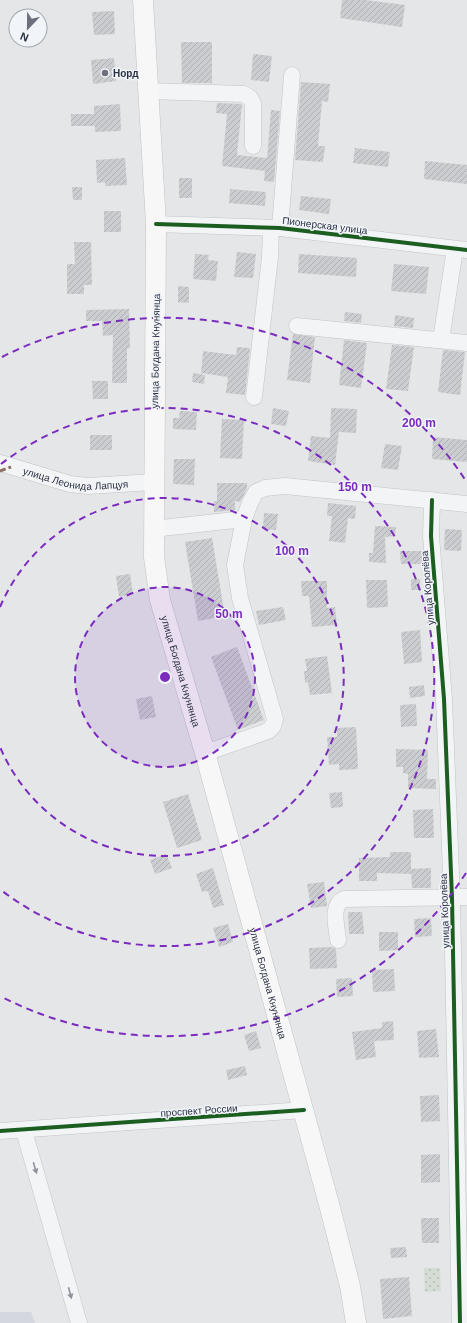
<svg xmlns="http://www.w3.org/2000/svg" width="467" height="1323" font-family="Arial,sans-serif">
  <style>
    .built { fill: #d4d7dd }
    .park { fill: url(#park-dots) }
    .building { fill: url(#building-hatch) }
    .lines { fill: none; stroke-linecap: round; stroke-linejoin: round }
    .minor-casing { stroke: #c1c3c6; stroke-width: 17 }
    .major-casing { stroke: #c0c2c6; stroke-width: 21 }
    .minor { stroke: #f3f4f5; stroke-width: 16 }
    .major { stroke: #f7f7f7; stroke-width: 20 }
    .quiet { stroke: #8d6e63; stroke-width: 3; stroke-dasharray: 6 3; stroke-linecap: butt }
    .cycleway-casing { stroke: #f1f4f8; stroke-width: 6 }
    .cycleway { stroke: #1b5e20; stroke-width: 4 }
    .oneway { fill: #8e929c }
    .ring { fill: none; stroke: #7b2cbf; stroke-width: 2; stroke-dasharray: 7 5 }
    .poi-dot { fill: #6b707c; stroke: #f1f4f8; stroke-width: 1.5 }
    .labels { text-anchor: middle; stroke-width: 3; stroke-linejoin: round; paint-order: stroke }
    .poi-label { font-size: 10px; font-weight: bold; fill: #2a3142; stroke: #f1f4f8; text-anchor: start }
    .street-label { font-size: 10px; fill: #2a3142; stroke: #f1f4f8 }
    .centre { fill: #7b2cbf; stroke: #f1f4f8; stroke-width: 2 }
    .ring-label { font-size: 12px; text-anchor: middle; font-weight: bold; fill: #7b2cbf; stroke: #f1f4f8; stroke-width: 3; stroke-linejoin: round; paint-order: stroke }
  </style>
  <defs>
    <pattern id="park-dots" width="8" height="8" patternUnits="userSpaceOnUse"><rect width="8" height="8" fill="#d4dcd4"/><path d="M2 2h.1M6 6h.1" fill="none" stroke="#b6bdb7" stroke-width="1.8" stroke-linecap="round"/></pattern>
    <pattern id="building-hatch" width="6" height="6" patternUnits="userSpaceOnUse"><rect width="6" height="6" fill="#cbcdd0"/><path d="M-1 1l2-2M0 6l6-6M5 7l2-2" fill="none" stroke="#aeb0b4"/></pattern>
  </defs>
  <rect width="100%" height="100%" fill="#e4e6e8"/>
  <path class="built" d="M0 1312H31L35 1323H0Z"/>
  <path class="park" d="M424 1268H440L441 1291 425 1292Z"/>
  <g class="building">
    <path d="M342 0H365L405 5 402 27 340 18Z"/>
    <path d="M114 11 115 34 94 35 92 12Z"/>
    <path d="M181 42H212V83H182Z"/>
    <path d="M253 54 272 56 269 82 251 80Z"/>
    <path d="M114 58 116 81 93 84 91 60Z"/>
    <path d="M301 82 330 84 328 102 322 101 318 146H325L323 162 295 160Z"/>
    <path d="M217 103 242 104 237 155 267 158 271 110 280 111 274 182 264 181 265 171 222 166 227 114 216 113Z"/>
    <path d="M120 104 121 131 95 132V126H71V114H94V106Z"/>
    <path d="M355 148 390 152 388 167 353 163Z"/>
    <path d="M125 158 127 185 105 186V182L97 183 96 160Z"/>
    <path d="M425 161 467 165V184L424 179Z"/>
    <rect x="179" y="178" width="13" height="20"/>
    <path d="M72 187H82V200H73Z"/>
    <path d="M230 189 266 192 265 206 229 203Z"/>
    <path d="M301 196 331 199 329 214 299 210Z"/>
    <rect x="104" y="211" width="17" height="21"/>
    <path d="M74 242H91L92 285H84V294H67V264H75Z"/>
    <path d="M237 252 256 254 253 278 234 277Z"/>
    <path d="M195 254 209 255 208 260 218 261 216 281 193 279Z"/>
    <path d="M299 254 357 258 356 277 298 273Z"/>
    <path d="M394 264 429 267 426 294 391 291Z"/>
    <path d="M178 286 189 287V303L178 302Z"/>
    <path d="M129 309 130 348 127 349V383H112L113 335 103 336 102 321H86V310Z"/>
    <path d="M345 312 362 314 361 323 344 321Z"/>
    <path d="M395 315 414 318 413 328 394 326Z"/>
    <path d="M293 334 315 337 310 383 287 380Z"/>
    <path d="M344 340 367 343 361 388 339 385Z"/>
    <path d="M392 345 414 347 408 391 386 389Z"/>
    <path d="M237 347 250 348 245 395 226 393 228 377 201 373 203 351 236 355Z"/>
    <path d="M443 350 465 352 460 395 438 392Z"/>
    <path d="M193 373 205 375 204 384 192 382Z"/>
    <path d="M92 381H108V399H93Z"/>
    <path d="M273 408 289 411 286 426 271 424Z"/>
    <path d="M331 408 357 409 356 433 339 432 335 465 308 461 311 436 330 438Z"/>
    <path d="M180 411 197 412 196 430 173 429V418H179Z"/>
    <path d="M222 419 244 420 242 459 220 458Z"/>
    <rect x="90" y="435" width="22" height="15"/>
    <path d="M433 437 467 440V462L432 459Z"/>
    <path d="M385 444 402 446 398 470 381 468Z"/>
    <path d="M174 459H195L194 485 173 484Z"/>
    <path d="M217 483H247V489L240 502 235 501V510L214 512V501H217Z"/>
    <path d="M328 503 356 506 355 519 348 518 345 543 329 541 332 516H327Z"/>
    <path d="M264 513 278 514 276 530 263 529Z"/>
    <path d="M375 526 396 527 395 536 385 537 386 563 369 562V553H373Z"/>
    <path d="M445 529 462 530 461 551 444 550Z"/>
    <path d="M212 538 225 616 198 621 185 542Z"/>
    <path d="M400 551H423V564H401Z"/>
    <path d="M130 574 133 594 119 597 116 576Z"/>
    <rect x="411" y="579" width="9" height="11"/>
    <path d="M366 580H387L388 607 367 608Z"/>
    <path d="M301 581H327V608L335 607 337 625 312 627 309 596H302Z"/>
    <path d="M283 607 286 620 259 625 256 611Z"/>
    <path d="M420 630 422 662 404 664 401 632Z"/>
    <path d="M237 647 264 720 238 730 211 657Z"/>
    <path d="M327 656 332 693 310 695 308 682 305 683 304 671H307L305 659Z"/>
    <path d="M424 685 425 696 410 698 409 687Z"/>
    <path d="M152 696 156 717 140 720 136 699Z"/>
    <path d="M416 704 417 726 401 727 400 705Z"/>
    <path d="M356 727 358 769 339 770V764L329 765 327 737H337V728Z"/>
    <path d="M396 749 428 750 427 779H436V789L408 788V774L403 773V767H396Z"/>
    <path d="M342 792 343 807 331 808 329 793Z"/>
    <path d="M188 794 202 840 177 848 163 802Z"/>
    <path d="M433 809 434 838H414L413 810Z"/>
    <path d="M390 852H411V874L377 873V881H359V858L390 857Z"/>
    <path d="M166 854 172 868 155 874 150 860Z"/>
    <path d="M213 868 224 905 213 908 208 891 202 892 196 874Z"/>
    <path d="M431 868V888H412L411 869Z"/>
    <path d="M324 882 327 906 311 908 307 884Z"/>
    <path d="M348 912H362L364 934H349Z"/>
    <path d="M431 918 432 936 415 937 414 919Z"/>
    <path d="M228 924 233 942 219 947 213 928Z"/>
    <path d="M379 932H398V950L379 951Z"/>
    <path d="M332 947 336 949 337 968 310 969 309 948Z"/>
    <path d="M394 969 395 991 373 992 372 970Z"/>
    <path d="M352 978 353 996 337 997 336 979Z"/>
    <path d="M393 1021 394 1040 374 1041 376 1057 356 1060 352 1032 382 1028V1022Z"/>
    <path d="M436 1029 439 1057 419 1058 417 1031Z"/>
    <path d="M256 1031 261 1048 249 1051 244 1035Z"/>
    <path d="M245 1066 247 1075 228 1080 226 1070Z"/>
    <path d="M439 1095 440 1121 421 1122 420 1096Z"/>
    <path d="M440 1154V1182L421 1183V1155Z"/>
    <path d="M421 1218H439V1243H422Z"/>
    <path d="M406 1247 407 1257 391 1258 390 1248Z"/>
    <path d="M409 1277 412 1316 383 1319 380 1279Z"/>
  </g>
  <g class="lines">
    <defs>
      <g id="minor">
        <path d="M148 91 244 94 250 98 253 103V146"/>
        <path d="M156 224 280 228 467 250"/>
        <path d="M280 228 292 75"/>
        <path d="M297 326 467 343"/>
        <path d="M441 340 455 249"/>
        <path d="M254 397 270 257 271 228"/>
        <path id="s1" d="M0 463 70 484 88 486 153 482"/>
        <path d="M432 500 431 536 444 699 452 898 460 1323"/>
        <path d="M153 529 244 519"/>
        <path d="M205 753 268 731 273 726 275 719 240 598 235 565 244 519 250 503 256 492 265 488 285 486 467 504"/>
        <path d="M338 940C337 927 330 905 344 899L467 897"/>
        <path d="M0 1131 304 1110"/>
        <path d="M24 1131 79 1323"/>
      </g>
      <g id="major">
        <path id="s2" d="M143 0 156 224 154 557 160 600 167 624 205 753 329 1204 350 1286 356 1323"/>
      </g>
    </defs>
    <use href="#minor" class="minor-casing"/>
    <use href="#major" class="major-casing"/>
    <use href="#minor" class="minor"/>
    <use href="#major" class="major"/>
    <path class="quiet" d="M0 471 11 467"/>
    <defs>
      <g id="cycleway">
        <path d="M156 224 280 228 467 250"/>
        <path d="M432 500 431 536 444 699 452 898 460 1323"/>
        <path d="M0 1131 304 1110"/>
      </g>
    </defs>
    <use href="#cycleway" class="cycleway-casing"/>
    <use href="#cycleway" class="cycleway"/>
  </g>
  <defs><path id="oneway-solid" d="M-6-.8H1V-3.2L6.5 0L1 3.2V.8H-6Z"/></defs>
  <g class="oneway">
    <use href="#oneway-solid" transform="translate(35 1168) rotate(74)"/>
    <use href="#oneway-solid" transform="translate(70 1293) rotate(75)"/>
  </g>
  <circle cx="165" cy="677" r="90" fill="#7b2cbf" fill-opacity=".12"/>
  <g class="ring">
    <circle cx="165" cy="677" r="90"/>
    <path d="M0 607A179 179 0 1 1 0 747"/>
    <path d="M1 464A269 269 0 1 1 1 890"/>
    <path d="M466 873A359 359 0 0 1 2 997M2 357A359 359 0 0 1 466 481"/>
  </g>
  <circle class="poi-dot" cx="105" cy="73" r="4"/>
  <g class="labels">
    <g class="poi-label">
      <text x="113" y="77">Норд</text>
    </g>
    <g class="street-label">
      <text transform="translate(325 225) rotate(7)" y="4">Пионерская улица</text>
      <text transform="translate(155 351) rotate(-89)" y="4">улица Богдана Кнунянца</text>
      <text dy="4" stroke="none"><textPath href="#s1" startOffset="78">улица Леонида Лапцуя</textPath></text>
      <text transform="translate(427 588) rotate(-95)" y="4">улица Королёва</text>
      <text dy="4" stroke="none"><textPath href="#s2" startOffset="675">улица Богдана Кнунянца</textPath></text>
      <text transform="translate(444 911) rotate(-92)" y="4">улица Королёва</text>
      <text dy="4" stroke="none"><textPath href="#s2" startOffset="999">улица Богдана Кнунянца</textPath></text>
      <text transform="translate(199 1110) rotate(-4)" y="4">проспект России</text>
    </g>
  </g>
  <circle cx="165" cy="677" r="6" class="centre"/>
  <g class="ring-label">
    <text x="419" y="427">200 m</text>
    <text x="355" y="491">150 m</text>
    <text x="292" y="555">100 m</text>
    <text x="229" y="618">50 m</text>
  </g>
  <g transform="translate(28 28) rotate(202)"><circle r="19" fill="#f1f4f8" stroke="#a1a6af"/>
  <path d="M0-3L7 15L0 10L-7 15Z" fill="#6b707c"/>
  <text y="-6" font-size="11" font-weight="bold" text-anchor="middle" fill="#2a3142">N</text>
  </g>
</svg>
